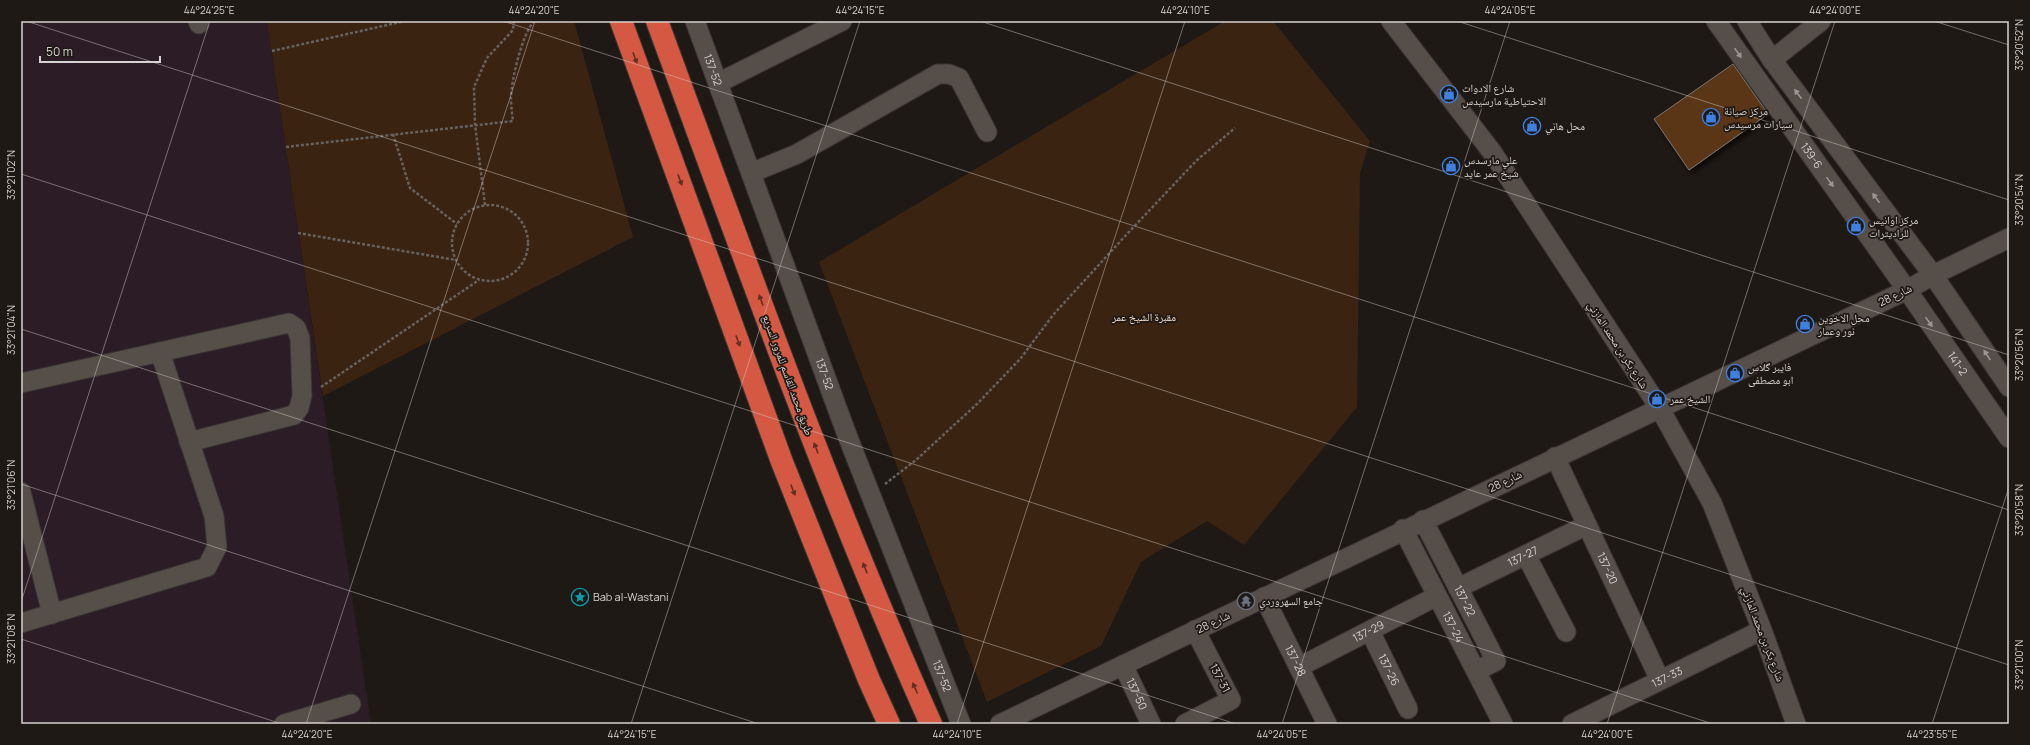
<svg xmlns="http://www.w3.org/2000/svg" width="2030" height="745" font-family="Manrope,'Noto Naskh Arabic',sans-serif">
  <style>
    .industrial { fill: #2c1c26 }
    .green { fill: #3a2311 }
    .building { fill: #5a3516; stroke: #7e7671; filter: url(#shadow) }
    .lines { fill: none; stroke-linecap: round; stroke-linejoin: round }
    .minor-casing { stroke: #3a3634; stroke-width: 21 }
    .highway-casing { stroke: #3a3634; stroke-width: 24 }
    .path { stroke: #67625e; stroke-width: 2.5; stroke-dasharray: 3 2; stroke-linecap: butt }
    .minor { stroke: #554e49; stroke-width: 19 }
    .highway { stroke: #d55842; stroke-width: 22 }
    .oneway { fill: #9c9793 }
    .oneway2 { fill: #5f2f25 }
    .ticks { fill: none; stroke: #d6d2cf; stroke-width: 1; stroke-opacity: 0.45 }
    .labels { text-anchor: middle; stroke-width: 3.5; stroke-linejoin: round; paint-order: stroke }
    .street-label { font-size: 11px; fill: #d6d2cf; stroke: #1f1915 }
    .poi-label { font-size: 11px; fill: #d6d2cf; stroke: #1f1915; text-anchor: start }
    .park-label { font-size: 11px; fill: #f7dcc8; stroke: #1f1915 }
    .neatline { fill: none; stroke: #d6d2cf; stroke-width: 1.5 }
    .ticks-label { font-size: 10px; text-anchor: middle; fill: #d6d2cf }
  </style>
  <defs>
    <filter id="shadow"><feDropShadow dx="2.5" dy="4.5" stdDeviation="2" flood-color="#0009"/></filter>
  </defs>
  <rect width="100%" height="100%" fill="#1f1915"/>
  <path class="industrial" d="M21 21H267L371 724H21Z"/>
  <g class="green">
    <path d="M267 21H574L633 237 323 396Z"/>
    <path d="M1225 21H1273L1370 141 1360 173 1357 407 1244 545 1207 521 1141 562 1101 646 987 702 819 262Z"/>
  </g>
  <path class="building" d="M1733 64 1768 114 1689 170 1654 119Z"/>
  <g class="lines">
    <defs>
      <g id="minor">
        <path d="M198 21 199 24"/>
        <path id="s1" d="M695 21 847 435 961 724"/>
        <path d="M1391 21 1492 152 1659 407 1712 503 1762 630 1796 724"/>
        <path id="s2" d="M1716 21 1907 290 2009 438"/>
        <path d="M1747 21 1772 60 1933 275 2009 387"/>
        <path d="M1772 60 1821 21"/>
        <path d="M718 83 842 21"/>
        <path d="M751 173 797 154 938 74H949L959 78 987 132"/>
        <path d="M160 352 289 323 296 328 300 338 302 396 299 408 294 415 189 442"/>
        <path d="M21 383 160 352 214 516 217 547 207 567 21 623"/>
        <path id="s3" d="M1555 457 1660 680"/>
        <path d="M21 492 52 614"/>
        <path id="s4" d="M1423 520 1496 661 1476 671"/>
        <path id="s5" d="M1403 529 1503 724"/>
        <path d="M1526 555 1566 632"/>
        <path id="s6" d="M1458 588 1587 525"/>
        <path id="s7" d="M1264 597 1327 724"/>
        <path id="s8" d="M1370 631 1408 709"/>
        <path id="s9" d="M1123 665 1151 724"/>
        <path id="s10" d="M1299 667 1437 596"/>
        <path d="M284 724 351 704"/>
        <path d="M1000 724 1907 290 1933 275 2009 238"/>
        <path d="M1185 724 1231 700 1195 630"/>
        <path id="s11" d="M1572 724 1762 630"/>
      </g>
      <g id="highway">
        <path d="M621 21 782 462 869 680 889 724"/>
        <path d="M657 21C744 257 828 494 931 724"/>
      </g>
    </defs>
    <use href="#minor" class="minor-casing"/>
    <use href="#highway" class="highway-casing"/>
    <g class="path">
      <path d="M272 51 405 21"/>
      <path d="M393 134 410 188 457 224"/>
      <path d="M286 147 513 121C512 113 511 106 511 99 511 80 522 35 534 21"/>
      <circle cx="490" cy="243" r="38"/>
      <path d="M485 205 475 124 474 87 487 58 513 30 514 21"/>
      <path d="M298 233 456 260"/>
      <path d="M321 387 479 280"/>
      <path d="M885 484 916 460 977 404 1021 358 1053 315 1127 234 1197 160 1235 128"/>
    </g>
    <use href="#minor" class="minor"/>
    <use href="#highway" class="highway"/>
  </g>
  <defs><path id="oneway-solid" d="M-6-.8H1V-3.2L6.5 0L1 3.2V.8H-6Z"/></defs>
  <g class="oneway">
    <use href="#oneway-solid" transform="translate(1738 53) rotate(55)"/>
    <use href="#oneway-solid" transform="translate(1798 94) rotate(-127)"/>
    <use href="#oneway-solid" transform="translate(1830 182) rotate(54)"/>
    <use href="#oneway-solid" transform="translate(1876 198) rotate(-127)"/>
    <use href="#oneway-solid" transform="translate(1929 322) rotate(55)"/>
    <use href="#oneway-solid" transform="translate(1987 355) rotate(-124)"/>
  </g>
  <g class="oneway2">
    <use href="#oneway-solid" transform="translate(635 58) rotate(70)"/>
    <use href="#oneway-solid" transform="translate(680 180) rotate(70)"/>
    <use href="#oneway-solid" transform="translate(761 300) rotate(-110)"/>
    <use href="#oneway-solid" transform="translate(738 341) rotate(70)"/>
    <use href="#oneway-solid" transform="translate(816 448) rotate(-111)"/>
    <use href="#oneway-solid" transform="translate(793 490) rotate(68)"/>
    <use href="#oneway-solid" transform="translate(865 568) rotate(-112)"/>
    <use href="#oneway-solid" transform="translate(915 688) rotate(-114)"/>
  </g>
  <path class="ticks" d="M26 21 2009 665M503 21 2009 510M980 21 2009 355M1457 21 2009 200M1934 21 2009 45M21 174 1713 724M21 329 1236 724M21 484 759 724M21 602 210 21M21 639 282 724M306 724 535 21M631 724 860 21M957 724 1185 21M1282 724 1510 21M1607 724 1835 21M1932 724 2009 487"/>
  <defs>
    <symbol id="shop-ring" viewBox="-11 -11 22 22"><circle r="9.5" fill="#1f1915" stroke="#3f7fe0" stroke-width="1.5"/><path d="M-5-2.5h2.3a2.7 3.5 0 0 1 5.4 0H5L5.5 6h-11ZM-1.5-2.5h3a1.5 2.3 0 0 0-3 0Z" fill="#3f7fe0"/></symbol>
    <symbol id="sight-ring" viewBox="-11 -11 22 22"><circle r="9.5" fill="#1f1915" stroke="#0f9aa8" stroke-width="1.5"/><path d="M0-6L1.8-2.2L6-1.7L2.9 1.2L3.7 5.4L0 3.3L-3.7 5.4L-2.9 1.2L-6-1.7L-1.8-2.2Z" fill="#0f9aa8"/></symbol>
    <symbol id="temple-ring" viewBox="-11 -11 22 22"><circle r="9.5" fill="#1f1915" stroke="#6b7280" stroke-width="1.5"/><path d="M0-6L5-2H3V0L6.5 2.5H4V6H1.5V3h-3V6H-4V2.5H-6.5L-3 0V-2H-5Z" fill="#6b7280"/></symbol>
  </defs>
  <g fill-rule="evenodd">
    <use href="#shop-ring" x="1439" y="84" width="20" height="20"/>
    <use href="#shop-ring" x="1701" y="107" width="20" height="20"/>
    <use href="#shop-ring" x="1522" y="116" width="20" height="20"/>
    <use href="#shop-ring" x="1441" y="156" width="20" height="20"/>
    <use href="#shop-ring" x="1846" y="216" width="20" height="20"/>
    <use href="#shop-ring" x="1795" y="314" width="20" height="20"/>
    <use href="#shop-ring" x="1725" y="363" width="20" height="20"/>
    <use href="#shop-ring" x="1647" y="389" width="20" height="20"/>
    <use href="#sight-ring" x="570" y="587" width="20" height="20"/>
    <use href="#temple-ring" x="1236" y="591" width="20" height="20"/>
  </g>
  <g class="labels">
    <g class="street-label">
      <text dy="4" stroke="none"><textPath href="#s1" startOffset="52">137-52</textPath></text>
      <text dy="4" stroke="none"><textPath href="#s2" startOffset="165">139-6</textPath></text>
      <text transform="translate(1895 295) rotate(-26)" y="4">شارع 28</text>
      <text transform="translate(1618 345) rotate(57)" y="4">شارع بكر بن محمد المازني</text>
      <text dy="4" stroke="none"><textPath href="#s2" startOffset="419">141-2</textPath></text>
      <text dy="4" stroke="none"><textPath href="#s1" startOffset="376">137-52</textPath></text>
      <text transform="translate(788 375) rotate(70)" y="4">طريق محمد القاسم للمرور السريع</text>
      <text transform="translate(1505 481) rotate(-26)" y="4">شارع 28</text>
      <text dy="4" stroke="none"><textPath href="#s6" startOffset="72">137-27</textPath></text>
      <text dy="4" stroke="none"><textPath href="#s3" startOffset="123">137-20</textPath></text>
      <text dy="4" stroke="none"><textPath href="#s4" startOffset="91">137-22</textPath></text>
      <text transform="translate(1213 622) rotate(-26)" y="4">شارع 28</text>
      <text dy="4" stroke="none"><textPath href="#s5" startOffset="110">137-24</textPath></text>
      <text dy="4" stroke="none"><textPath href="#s10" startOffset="78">137-29</textPath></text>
      <text transform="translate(1763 634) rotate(69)" y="4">شارع بكر بن محمد المازني</text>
      <text dy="4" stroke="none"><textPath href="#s7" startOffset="71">137-28</textPath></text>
      <text dy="4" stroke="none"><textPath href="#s8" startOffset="43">137-26</textPath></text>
      <text dy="4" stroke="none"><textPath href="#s1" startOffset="700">137-52</textPath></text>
      <text dy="4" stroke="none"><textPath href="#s11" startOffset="106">137-33</textPath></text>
      <text transform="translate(1220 678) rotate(62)" y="4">137-31</text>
      <text dy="4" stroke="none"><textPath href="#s9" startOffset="32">137-50</textPath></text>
    </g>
    <g class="poi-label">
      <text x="1462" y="92">شارع الادوات<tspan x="1462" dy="13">الاحتياطية مارسيدس</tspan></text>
      <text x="1724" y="115">مركز صيانة<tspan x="1724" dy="13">سيارات مرسيدس</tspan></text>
      <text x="1545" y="130">محل هاني</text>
      <text x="1464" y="164">علي مارسدس<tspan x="1464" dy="13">شيخ عمر عايد</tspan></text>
      <text x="1869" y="224">مركز اوانيس<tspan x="1869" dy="13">للراديترات</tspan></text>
      <text x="1818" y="322">محل الاخوين<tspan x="1818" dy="13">نور وعمار</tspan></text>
      <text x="1748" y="371">فايبر گلاس<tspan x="1748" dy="13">ابو مصطفى</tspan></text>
      <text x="1670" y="403">الشيخ عمر</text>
      <text x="593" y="601">Bab al-Wastani</text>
      <text x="1259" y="605">جامع السهروردي</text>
    </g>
    <g class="park-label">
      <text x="1144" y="321">مقبرة الشيخ عمر</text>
    </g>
  </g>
  <rect width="2030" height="745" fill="none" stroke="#1f1915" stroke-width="44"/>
  <path d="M40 56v6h120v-6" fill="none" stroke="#d6d2cf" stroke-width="2"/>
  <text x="46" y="56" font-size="12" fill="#d6d2cf" stroke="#1f1915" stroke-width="3" paint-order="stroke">50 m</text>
  <rect x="22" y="22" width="1986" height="701" class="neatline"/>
  <g class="ticks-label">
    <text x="209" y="14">44°24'25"E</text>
    <text x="534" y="14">44°24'20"E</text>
    <text x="860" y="14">44°24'15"E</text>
    <text x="1185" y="14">44°24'10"E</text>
    <text x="1510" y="14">44°24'05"E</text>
    <text x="1835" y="14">44°24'00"E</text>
    <text transform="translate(2019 45) rotate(-90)" y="4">33°20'52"N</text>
    <text transform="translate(11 175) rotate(-90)" y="4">33°21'02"N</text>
    <text transform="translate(2019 200) rotate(-90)" y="4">33°20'54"N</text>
    <text transform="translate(11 330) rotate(-90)" y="4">33°21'04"N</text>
    <text transform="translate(2019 355) rotate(-90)" y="4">33°20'56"N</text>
    <text transform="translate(11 485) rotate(-90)" y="4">33°21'06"N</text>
    <text transform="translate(2019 510) rotate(-90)" y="4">33°20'58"N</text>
    <text transform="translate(11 639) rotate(-90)" y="4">33°21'08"N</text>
    <text transform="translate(2019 665) rotate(-90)" y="4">33°21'00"N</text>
    <text x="307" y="738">44°24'20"E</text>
    <text x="632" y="738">44°24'15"E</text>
    <text x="957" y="738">44°24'10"E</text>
    <text x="1282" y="738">44°24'05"E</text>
    <text x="1607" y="738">44°24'00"E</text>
    <text x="1932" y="738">44°23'55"E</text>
  </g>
</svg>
